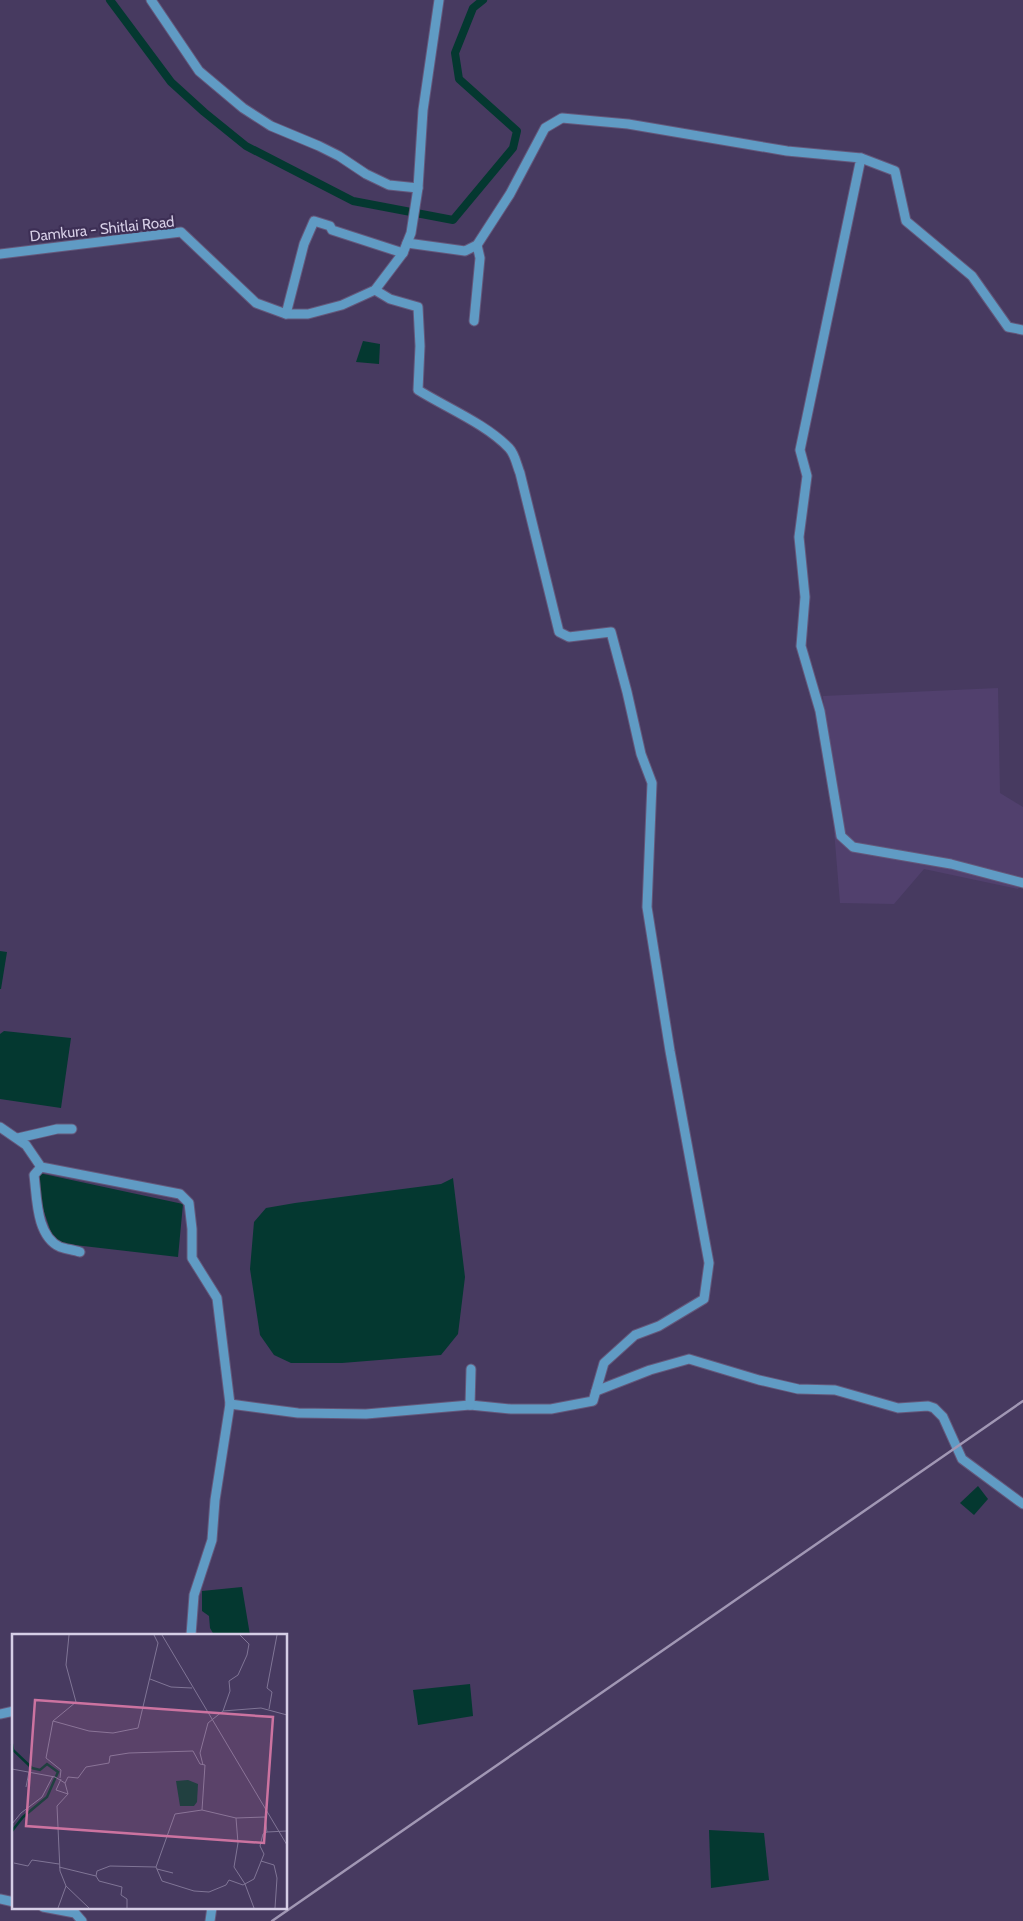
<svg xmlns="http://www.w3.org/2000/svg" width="1023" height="1921" font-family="Cabin,sans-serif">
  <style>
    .built { fill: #51406d }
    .water { fill: #043830 }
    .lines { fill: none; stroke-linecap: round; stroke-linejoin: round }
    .canal { stroke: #043830; stroke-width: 8 }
    .minor-casing { stroke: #64587b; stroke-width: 11 }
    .minor { stroke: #609bc4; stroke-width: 9 }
    .rail { stroke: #a197b4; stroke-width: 2.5 }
    .labels { text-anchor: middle; stroke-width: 4.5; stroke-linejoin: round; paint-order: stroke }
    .street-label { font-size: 15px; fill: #d6cee6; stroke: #3d2f55 }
    .inset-river { fill: none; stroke: #043830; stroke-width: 2.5 }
    .inset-road { fill: none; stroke: #807596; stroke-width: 1 }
    .view { fill: #cc73a0; fill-opacity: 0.15; stroke: #cc73a0; stroke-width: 2.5 }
    .inset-edge { fill: none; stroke: #d6cee6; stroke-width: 2.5 }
  </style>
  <rect width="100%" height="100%" fill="#473a60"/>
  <path class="built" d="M998 688 1000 793 1023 807V878L1018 889 924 869 894 904 840 903 823 696Z"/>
  <g class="water">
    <path d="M363 341 380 344 379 364 356 362Z"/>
    <path d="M0 951 7 952 1 989H0Z"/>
    <path d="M4 1031 71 1038 61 1108 0 1099V1034Z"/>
    <path d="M39 1173 183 1204 178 1257 66 1244 53 1238 41 1203Z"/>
    <path d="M453 1178 465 1277 458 1334 441 1355 342 1363H291L274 1355 260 1335 250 1269 254 1222 266 1208 295 1203 441 1184Z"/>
    <path d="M978 1486 988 1499 974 1515 960 1503Z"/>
    <path d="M242 1587 250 1635H214L210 1628 209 1616 202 1611V1591Z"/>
    <path d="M470 1684 473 1716 418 1725 413 1690Z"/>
    <path d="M709 1830 764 1833 769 1880 711 1888Z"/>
  </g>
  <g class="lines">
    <path class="canal" d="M110 0 171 82 204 112 246 146 353 201 453 220 513 148 517 131 459 79 455 53 473 8 483 0"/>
    <defs>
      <g id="minor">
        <path d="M151 0 199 71 243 108 271 126 319 146 339 156 366 174 389 185 418 188"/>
        <path d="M861 158 895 171 906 221 972 276 1008 327 1023 330"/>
        <path d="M407 243 465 251 477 245 510 194 545 128 562 118 628 124 787 151 861 158 800 450 807 476 799 537 805 597 801 646 820 711 841 836 853 847 951 864 1023 883"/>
        <path d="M0 254 181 232 256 303 286 314H308L342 305 375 290 403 253 411 233 418 188 423 110 439 0"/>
        <path d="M286 314 304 244 314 221 330 226 332 230 403 253"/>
        <path d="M474 321 480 258 477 245"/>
        <path d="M0 1127 26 1145 41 1167 180 1194 189 1203 192 1229V1258L217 1298 230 1404 298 1413 366 1414 470 1405 511 1409H551L593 1401 604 1363 635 1335 659 1326 704 1299 709 1263 670 1051 647 907 652 783 641 754 627 692 611 632 569 637 559 632 520 473C517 466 515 454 509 448 486 424 447 408 418 390L420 346 418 307 390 299 375 290"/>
        <path d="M18 1138 57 1129H72"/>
        <path d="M41 1167 34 1175C37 1198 36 1236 60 1247 66 1249 74 1250 80 1252"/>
        <path d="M596 1391 650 1370 689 1359 759 1380 798 1389 835 1390 898 1408 928 1406 934 1408 943 1417 962 1459 1023 1504"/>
        <path d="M470 1405 471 1369"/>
        <path d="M191 1635 194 1595 212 1540 215 1500 230 1404"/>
        <path d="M0 1714 14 1711"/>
        <path d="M0 1899 14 1902"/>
        <path d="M43 1907 75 1913 82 1921"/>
        <path d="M210 1921 212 1907"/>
      </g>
    </defs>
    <use href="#minor" class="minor-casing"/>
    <use href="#minor" class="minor"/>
    <path class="rail" d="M272 1921 1023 1401"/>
  </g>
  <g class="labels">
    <g class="street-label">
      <text transform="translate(102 229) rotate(-6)" y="5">Damkura - Shitlai Road</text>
    </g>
  </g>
  <g transform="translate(12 1634)">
    <rect width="275" height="275" fill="#473a60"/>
    <path d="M176 146 186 150 185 168 182 172H168L164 147Z" fill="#043830"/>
    <path class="inset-river" d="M0 110 1 116 20 134 28 136 35 130 46 138 35 163 11 183 0 197"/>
    <path class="inset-road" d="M150 1 275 211M138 45 159 53 180 54M257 75 260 58 255 54 265 1M211 77 249 74 275 81M41 87 64 68 54 31 57 1M275 117V148M191 131 188 119 196 89 211 77 218 57 217 47 226 41 235 21 237 10 228 1M0 135 43 143 53 149 56 160 45 172 48 237 54 252 77 274M48 144 49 136 34 124 41 87 77 97 101 99 126 94 146 9 142 1M49 145 44 156 56 160M53 149 56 143 66 144 74 133 97 129 98 122 117 119 181 117 188 130 193 131 190 176 163 180 144 233M14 153 17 138M190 176 224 184 226 209 222 233 233 250M224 184 253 183 255 198 275 197M0 190 9 179 30 163 41 142M249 227 262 231 265 244 263 274M2 229 16 232 20 226 47 230M47 233 84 242M145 235 161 239M233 250 242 274M46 274 54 252M115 274V265L109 261 110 253 87 247 84 242 85 237 98 232 144 233 150 247 182 257 197 258 214 251 217 246 231 251 242 245 252 220 248 212 251 200 255 198"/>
    <path class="view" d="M23 66 261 83 252 209 14 192Z"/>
    <rect width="275" height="275" class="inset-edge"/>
  </g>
</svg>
